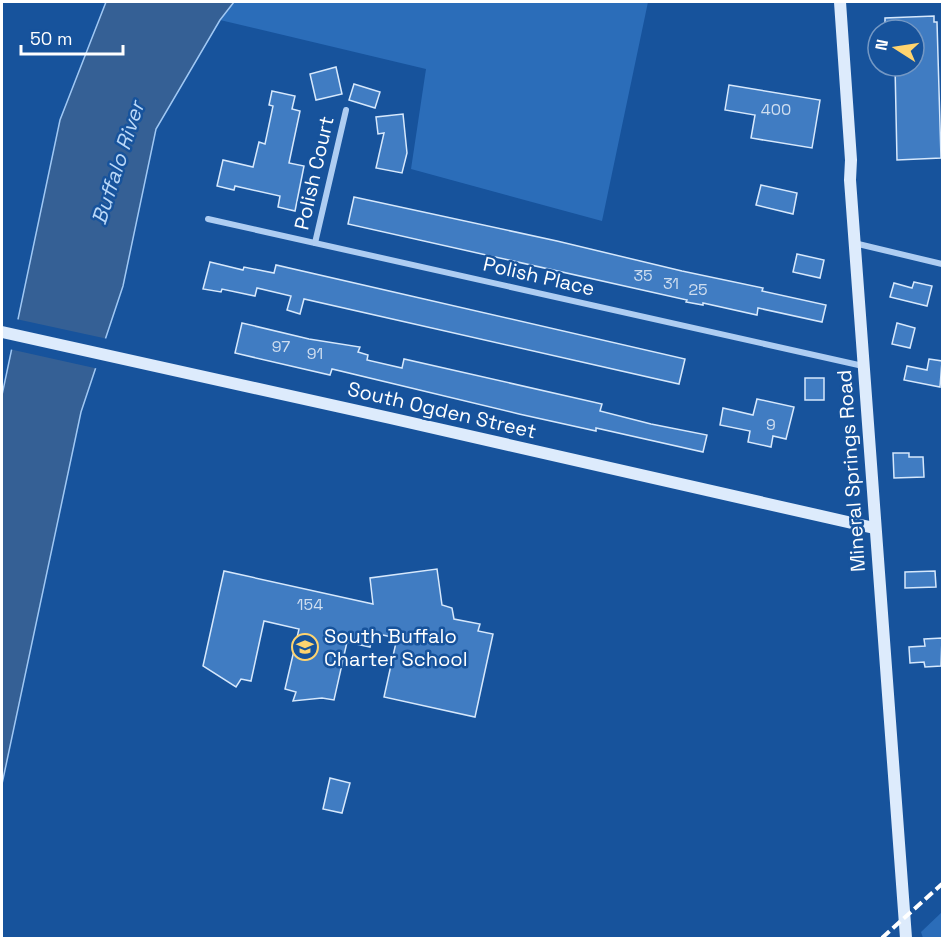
<svg xmlns="http://www.w3.org/2000/svg" width="944" height="940" font-family="'Space Grotesk',sans-serif">
  <style>
    .green { fill: #2b6db9 }
    .water { fill: #356095; stroke: #a0c8f4; stroke-width: 1.5 }
    .pier { fill: #17539c }
    .building { fill: #407cc2; stroke: #d6e8fc; stroke-width: 1.5 }
    .lines { fill: none; stroke-linecap: round; stroke-linejoin: round }
    .street { stroke: #aecdf2; stroke-width: 6 }
    .secondary { stroke: #ddebfc; stroke-width: 12 }
    .rail { stroke: #fff; stroke-width: 4; stroke-dasharray: 10 4.5; stroke-linecap: butt }
    .labels { text-anchor: middle; stroke-width: 5; stroke-linejoin: round; paint-order: stroke }
    .number-label { font-size: 16px; fill: #cfdef0 }
    .street-label { font-size: 20px; fill: #fff; stroke: #17539c }
    .poi-label { font-size: 20px; fill: #fff; stroke: #17539c; text-anchor: start }
    .water-label { font-size: 21px; font-style: italic; fill: #bad8f8; stroke: #17539c }
  </style>
  <rect width="100%" height="100%" fill="#17539c"/>
  <g class="green">
    <path d="M234 2H648L602 221 411 169 426 69 220 20Z"/>
    <path d="M942 912V938H923L921 932Z"/>
  </g>
  <path class="water" d="M106 2H234L220 20 156 129 123 286 81 412 2 784V395L60 120Z"/>
  <path class="pier" d="M16 319 108 339 99 369 9 349Z"/>
  <g class="building">
    <path d="M934 16V22H937L941 158 897 160 895 66H914V30H885V18Z"/>
    <path d="M336 67 342 94 316 100 310 74Z"/>
    <path d="M354 84 380 92 375 108 349 100Z"/>
    <path d="M729 85 820 100 812 148 751 138 755 115 725 110Z"/>
    <path d="M272 91 295 96 292 109 300 111 289 163 304 166 295 211 278 207 280 196 235 186 234 190 217 186 223 160 253 167 259 142 265 144 273 106 269 105Z"/>
    <path d="M403 114 407 153 402 173 376 168 384 133 378 134 376 117Z"/>
    <path d="M761 185 797 193 793 214 756 205Z"/>
    <path d="M354 197 557 241 682 271 763 288 762 291 826 305 822 322 758 308 757 315 703 303V305L686 302 687 300 348 224Z"/>
    <path d="M797 254 824 260 820 278 793 272Z"/>
    <path d="M210 262 243 270 244 267 274 273 276 265 685 359 679 384 304 299 300 314 287 310 291 296 257 288 255 296 222 289 221 292 203 289Z"/>
    <path d="M914 282 932 286 927 306 890 297 894 283 912 288Z"/>
    <path d="M242 323 309 339 360 347 358 352 368 355 367 360 402 368 404 359 602 404 600 411 651 424 707 435 703 452 596 428V431L519 414 332 369 330 375 235 353Z"/>
    <path d="M897 323 915 328 910 348 892 344Z"/>
    <path d="M929 359 942 361 940 387 904 380 907 366 927 370Z"/>
    <rect x="805" y="378" width="19" height="22"/>
    <path d="M757 399 794 407 786 439 773 436 771 447 748 442 750 431 720 425 723 408 753 415Z"/>
    <path d="M893 453H909V457H923L924 477 894 478Z"/>
    <path d="M437 569 442 605 452 608 454 619 480 624 478 631 493 634 475 717 384 697 397 638 373 633 370 647 347 642 334 700 322 698 293 701 296 692 285 689 299 629 264 621 251 681 241 679 236 687 203 666 224 571 373 604 370 578Z"/>
    <path d="M935 571 936 587 905 588V572Z"/>
    <path d="M942 638 941 666 925 667 924 662 910 663 909 647 925 646 924 639Z"/>
    <path d="M330 778 350 783 342 813 323 809Z"/>
  </g>
  <g class="lines">
    <g class="street">
      <path d="M208 219 863 366"/>
      <path d="M315 243 346 110"/>
      <path d="M854 243 942 264"/>
    </g>
    <g class="secondary">
      <path d="M840 2 851 160 850 180 906 938"/>
      <path d="M2 332 390 418 874 528"/>
    </g>
    <path class="rail" d="M882 938 942 884"/>
  </g>
  <defs>
    <symbol id="school-ring" viewBox="-11 -11 22 22"><circle r="9.5" fill="#17539c" stroke="#ffd46f" stroke-width="1.5"/><path d="M0-5L7-2L0 1L-7-2ZM-4 1L0 2.5L4 1V4Q0 6-4 4Z" fill="#ffd46f"/></symbol>
  </defs>
  <g fill-rule="evenodd">
    <use href="#school-ring" x="290" y="632" width="30" height="30"/>
  </g>
  <g class="labels">
    <g class="number-label">
      <text x="776" y="115">400</text>
      <text x="643" y="281">35</text>
      <text x="671" y="289">31</text>
      <text x="698" y="295">25</text>
      <text x="281" y="352">97</text>
      <text x="315" y="359">91</text>
      <text x="771" y="430">9</text>
      <text x="310" y="610">154</text>
    </g>
    <g class="street-label">
      <text transform="translate(314 173) rotate(-77)" y="7">Polish Court</text>
      <text transform="translate(539 276) rotate(13)" y="7">Polish Place</text>
      <text transform="translate(442 410) rotate(13)" y="7">South Ogden Street</text>
      <text transform="translate(851 471) rotate(-94)" y="7">Mineral Springs Road</text>
    </g>
    <g class="poi-label">
      <text x="324" y="643">South Buffalo<tspan x="324" dy="23">Charter School</tspan></text>
    </g>
    <g class="water-label">
      <text transform="translate(118 163) rotate(-72)" y="7">Buffalo River</text>
    </g>
  </g>
  <rect width="944" height="940" fill="none" stroke="#ffffff" stroke-width="6"/>
  <g transform="translate(896 48) rotate(282)"><circle r="28" fill="#17539c" stroke="#7498c4" stroke-width="1.5"/>
  <path d="M0-4.5L10 22L0 15L-10 22Z" fill="#ffd46f"/>
  <text y="-9" font-size="16" font-weight="bold" text-anchor="middle" fill="#ffffff">N</text>
  </g>
  <path d="M21 45v9h102v-9" fill="none" stroke="#ffffff" stroke-width="3"/>
  <text x="30" y="45" font-size="18" fill="#ffffff" stroke="#17539c" stroke-width="4.5" paint-order="stroke">50 m</text>
</svg>
